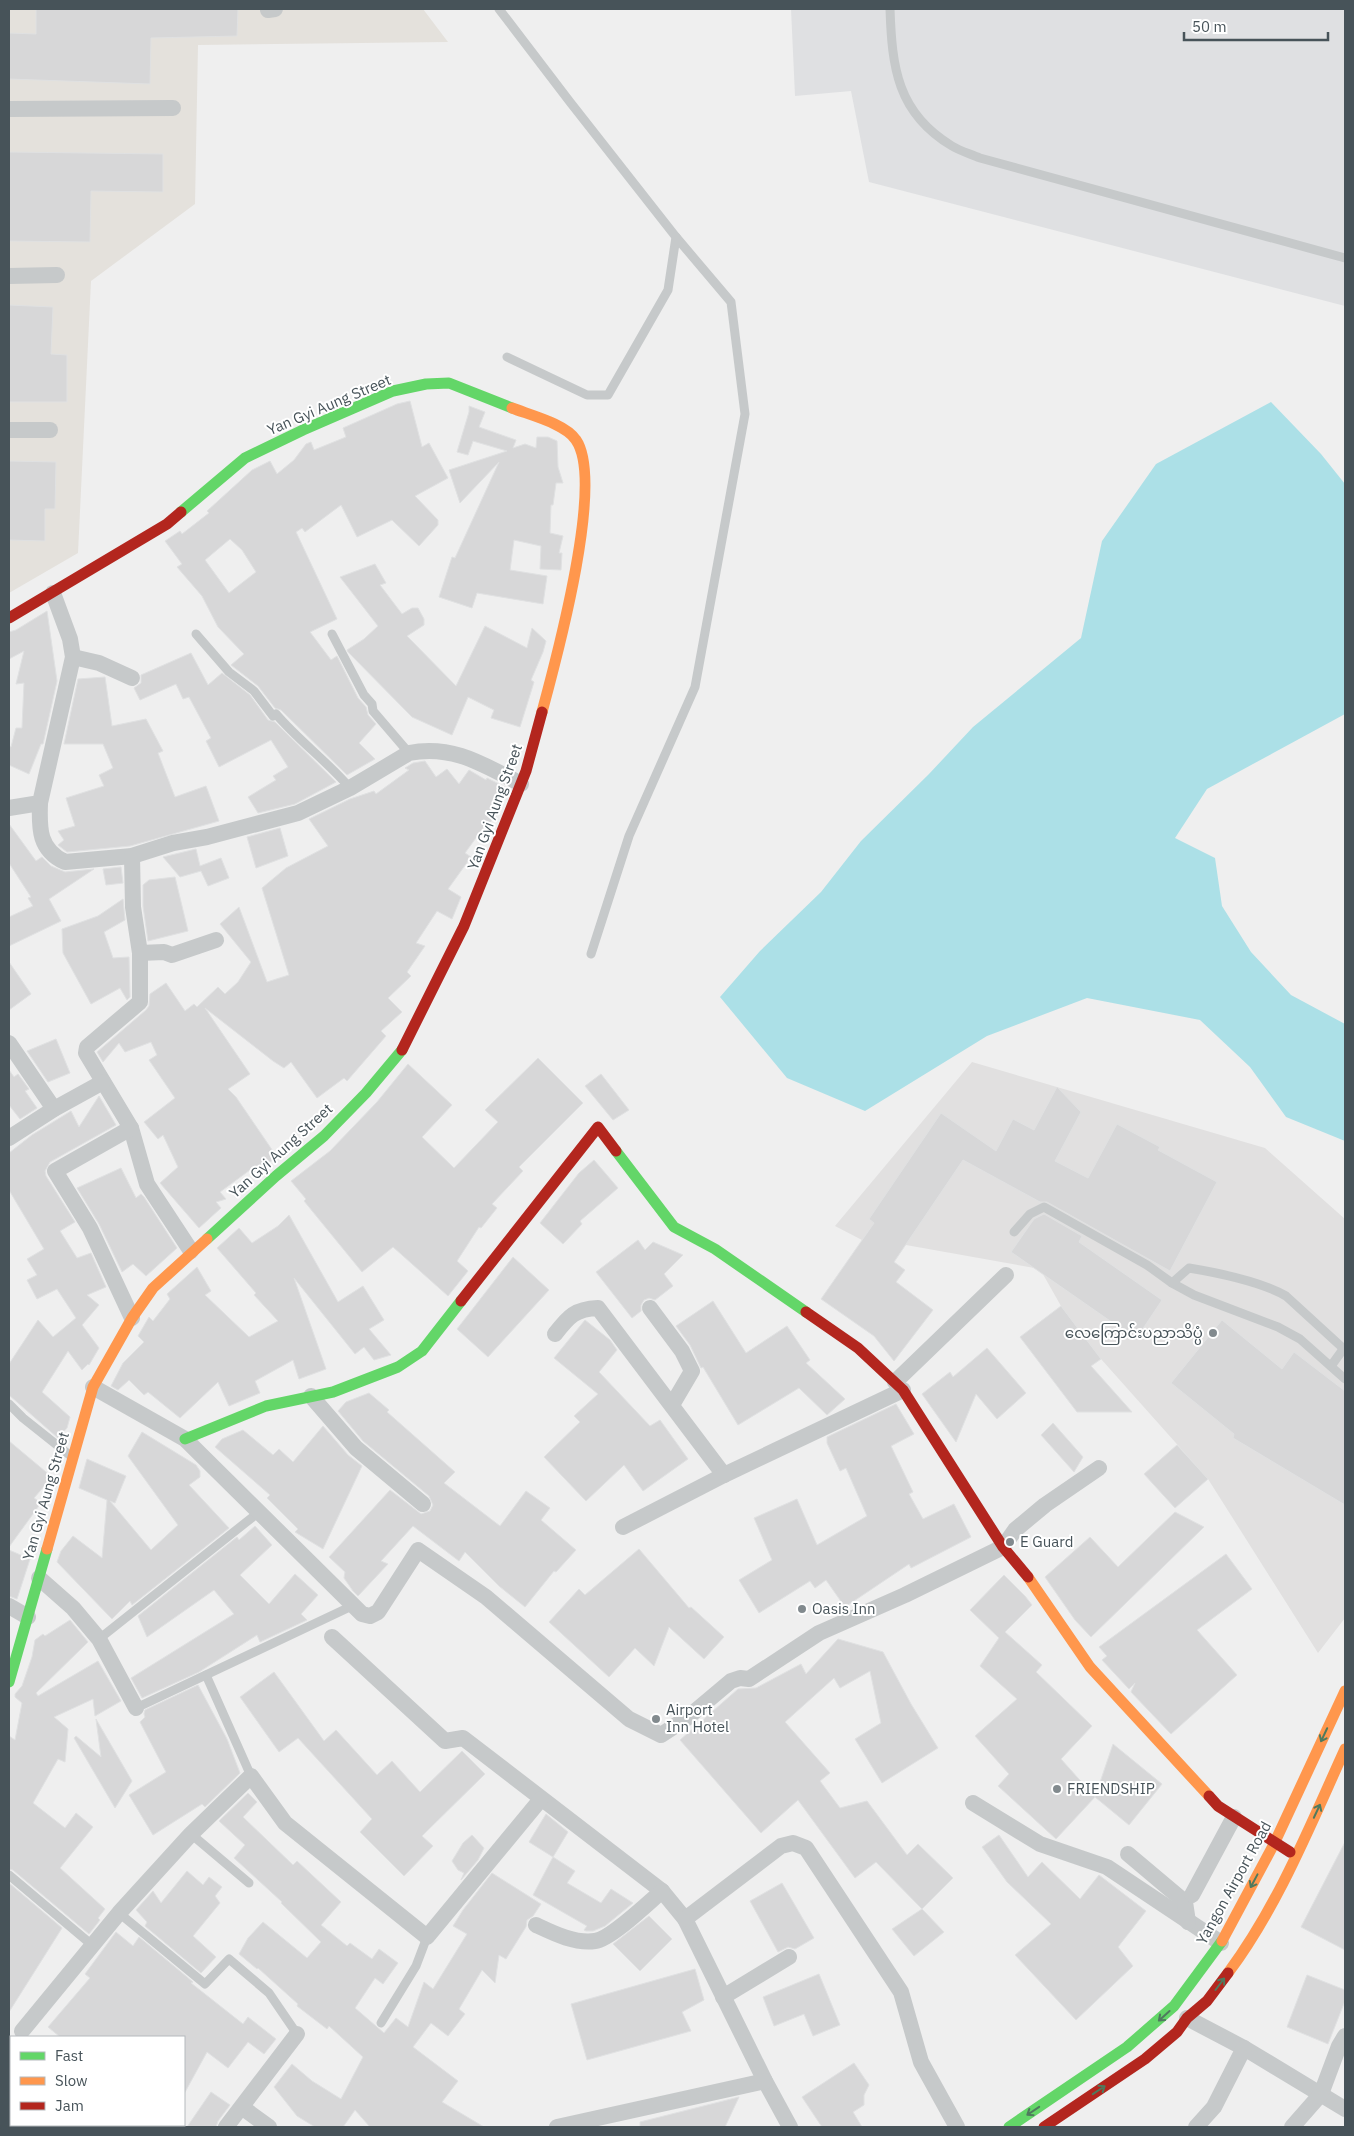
<svg xmlns="http://www.w3.org/2000/svg" width="1354" height="2136" font-family="'IBM Plex Sans','Noto Sans Myanmar',sans-serif">
  <style>
    .commercial { fill: #e4e1dc }
    .education { fill: #e1e0e0 }
    .airport { fill: #dfe0e2 }
    .water { fill: #ace0e7 }
    .building { fill: #d7d7d8; stroke: #e0e1e2; fill-rule: evenodd }
    .lines { fill: none; stroke-linecap: round; stroke-linejoin: round }
    .lane { stroke: #c6c9ca; stroke-width: 9 }
    .street { stroke: #c6c9ca; stroke-width: 16 }
    .fast { stroke: #63d668; stroke-width: 11 }
    .slow { stroke: #ff974d; stroke-width: 11 }
    .jam { stroke: #b3261e; stroke-width: 11 }
    .oneway { stroke: #4f7a5e }
    .poi-dot { fill: #828a8e; stroke: #fff; stroke-width: 2 }
    .labels { text-anchor: middle; stroke-width: 4; stroke-linejoin: round; paint-order: stroke }
    .street-label { font-size: 15px; fill: #475359; stroke: #fff }
    .poi-label { font-size: 15px; fill: #475359; stroke: #fff; text-anchor: start }
  </style>
  <rect width="100%" height="100%" fill="#efefef"/>
  <path class="commercial" d="M9 9H423L448 42 198 45 195 204 91 281 78 553 9 593Z"/>
  <path class="education" d="M972 1062 1265 1148 1345 1219V1618L1318 1653 1208 1479 1101 1359 1061 1306 1040 1269 906 1245 862 1240 835 1226Z"/>
  <path class="airport" d="M791 9H1345V306L869 182 851 91 795 96Z"/>
  <path class="water" d="M1271 402 1321 454 1345 484V714L1207 789 1175 838 1215 858 1222 906 1251 952 1291 995 1345 1024V1141L1286 1117 1250 1067 1200 1020 1087 998 987 1036 865 1111 787 1078 720 997 760 951 821 892 861 841 929 774 973 727 1081 638 1102 541 1156 464Z"/>
  <g class="building">
    <path d="M36 9H238L237 36 151 38 150 84 9 79V33L36 34Z"/>
    <path d="M9 152 163 154V192L91 191 90 242 9 241Z"/>
    <path d="M9 305 53 307 51 354 67 355V402H9Z"/>
    <path d="M410 401 422 447 429 443 448 478 415 496 438 520V525L419 546 392 520 357 537 341 505 305 532 302 528 296 532 337 619 310 632 331 660 337 656 358 698 366 707 368 715 376 724 359 743 375 759 347 775 281 710 275 708 258 686 231 665 244 654 218 627 202 596 177 567 182 564 165 541 180 531 182 534 209 513 207 511 252 470 270 461 277 474 294 460 306 444 311 442 314 450 346 437 343 428 397 404ZM230 539 242 550 256 572 229 593 205 560Z"/>
    <path d="M469 406 485 412 479 427 516 440 513 448 525 444 536 448 537 437H548L557 441 558 467 563 483H556L553 505H551L550 533 563 536 559 553H562L561 570 540 569 541 546 514 540 510 570 547 576 543 604 477 593 472 608 439 597 452 557 455 558 499 462 460 503 449 470 507 451 473 441 468 455 457 452 469 412Z"/>
    <path d="M9 461 56 462 55 509H45V541L9 540Z"/>
    <path d="M375 564 386 583 380 585 402 614 412 608H418L424 619V625L407 636 456 686 485 626 527 648 532 628 546 641 543 652 531 680 534 682 520 727 491 718 494 710 468 697 452 735 412 717 348 652 347 650 364 639 378 626 340 577Z"/>
    <path d="M47 611 57 681 43 744H41L29 774 9 765V746L11 747 16 728H22L24 683 16 684 24 651 9 659V632L16 630Z"/>
    <path d="M191 653 208 685 222 673 250 695 268 720 275 722 336 782 295 804 258 813 248 797 276 780 273 776 288 767 271 740 219 767 206 741 211 738 189 697 183 699 176 684 140 700 134 688 141 683V675Z"/>
    <path d="M105 677 112 726 146 719 163 751 158 753 175 797 206 786 219 821 130 846 67 852 58 845 64 840 58 831 75 826 66 798 104 786 99 775 113 768 103 744H64L78 679Z"/>
    <path d="M425 761 436 777 447 769 459 784 469 770 486 780 487 778 505 787 489 826 486 824 465 853 471 857 448 889 461 897 452 919 437 911 416 943 425 946 407 972 411 976 388 998 402 1012 381 1031 386 1036 347 1081 344 1078 317 1098 291 1062 284 1068 273 1061 205 1008 250 1074 228 1089 236 1097 277 1157 253 1174 250 1170 220 1192 226 1199 216 1202 221 1208 199 1228 160 1183 178 1167 163 1135 158 1139 144 1122 175 1098 149 1060 157 1055 151 1042 125 1052 119 1043 103 1062 97 1052 146 1010 149 1006 150 994 166 983 185 1011 194 1004 197 1007 218 987 225 994 238 982 251 962 220 924 239 907 267 982 289 975 262 888 286 868 328 846 309 819 350 799 374 791 376 794 409 770 405 768 413 763Z"/>
    <path d="M9 824 36 861 42 857 51 866 65 872 94 869 49 899 61 921 9 946V917L33 906 28 898 31 897 9 863Z"/>
    <path d="M280 828 288 856 256 868 247 837Z"/>
    <path d="M196 849 200 866 221 858 229 878 208 886 201 871 180 877 163 857Z"/>
    <path d="M121 867 123 883 106 885 103 869Z"/>
    <path d="M175 877 188 931 148 941 143 906V885L149 880Z"/>
    <path d="M123 899 125 920 104 932 113 958 129 957 130 997 127 1000 120 988 91 1004 63 953 62 929 98 916Z"/>
    <path d="M9 962 31 994 9 1010Z"/>
    <path d="M56 1039 70 1073 48 1082 27 1051Z"/>
    <path d="M538 1058 583 1103 519 1167 523 1171 492 1204 497 1208 481 1228 479 1227 457 1261 468 1271 448 1296 393 1247 362 1272 304 1201 306 1199 291 1181 330 1151 377 1102 408 1064 452 1105 422 1137 454 1168 498 1122 485 1110Z"/>
    <path d="M9 1070 14 1077 18 1074 29 1089 25 1091 37 1108 20 1119 9 1105Z"/>
    <path d="M601 1074 629 1110 613 1120 585 1086Z"/>
    <path d="M1057 1087 1081 1112 1055 1161 1088 1178 1117 1124 1160 1147 1158 1150 1217 1182 1170 1271 1047 1202H1040L963 1160 894 1262 905 1270 896 1282 933 1310 894 1361 874 1336 821 1299 874 1223 869 1219 941 1113 996 1151 1013 1119 1034 1130Z"/>
    <path d="M99 1096 116 1125 50 1162 45 1171 46 1176 75 1222 60 1231 77 1258 91 1253 106 1287 87 1295 99 1305 82 1325 99 1348 89 1365 88 1364 82 1370 68 1351 42 1392 70 1417 67 1428 58 1438 9 1395V1364L38 1320 53 1337 76 1318 57 1289 37 1299 27 1280 37 1275 27 1259 44 1249 9 1190V1153L32 1135 71 1111 79 1127Z"/>
    <path d="M594 1160 618 1188 580 1221 582 1224 563 1244 540 1223 579 1173Z"/>
    <path d="M121 1168 136 1198 141 1194 144 1197 177 1248 146 1276 133 1264 122 1272 99 1224 77 1188Z"/>
    <path d="M1044 1214 1082 1236 1079 1242 1162 1300 1136 1339 1011 1252 1034 1219Z"/>
    <path d="M289 1215 338 1302 363 1286 384 1320 369 1329 391 1355 374 1360 364 1347 355 1354 294 1278 326 1369 299 1379 293 1360 255 1381 260 1393 229 1406 218 1382 180 1418 148 1392 144 1395 129 1380 118 1390 111 1386 123 1363 144 1342 138 1336 149 1317 153 1321 170 1299 167 1294 197 1267 211 1291 205 1295 249 1337 278 1321 254 1295 256 1293 217 1248 239 1228 252 1243 278 1226Z"/>
    <path d="M638 1240 645 1250 653 1242 683 1255 664 1274 673 1286 655 1300 649 1298 644 1300 641 1305V1311L632 1318 596 1272Z"/>
    <path d="M513 1257 549 1290 488 1357 457 1329Z"/>
    <path d="M713 1301 746 1353 787 1326 810 1360 806 1363 845 1399 827 1415 799 1388 738 1425 703 1367 701 1368 690 1345 676 1326Z"/>
    <path d="M1061 1306 1101 1359 1091 1366 1132 1412H1077L1020 1337Z"/>
    <path d="M585 1320 610 1340 617 1350 599 1372 650 1426 660 1420 688 1459 643 1491 624 1465 586 1501 544 1457 580 1422 574 1416 598 1394 554 1358Z"/>
    <path d="M1222 1320 1282 1369 1294 1352 1345 1391V1505L1233 1438 1234 1434 1171 1383Z"/>
    <path d="M987 1348 1026 1393 997 1419 976 1394 956 1442 922 1394 950 1372 953 1377Z"/>
    <path d="M369 1393 389 1410 387 1412 455 1472 444 1483 500 1526 526 1491 550 1508 541 1520 576 1550 556 1572 554 1571 525 1607 499 1586 465 1552 459 1561 413 1526 381 1561 388 1564 358 1596 353 1591 344 1578 345 1572 329 1557 390 1490 421 1514 430 1511 433 1505 429 1496 363 1441 338 1411 346 1402Z"/>
    <path d="M896 1404 914 1434 891 1446 913 1492 909 1494 923 1519 954 1504 971 1537 911 1568 909 1564 845 1607 826 1580 815 1588 810 1581 759 1613 739 1580 772 1560 754 1518 797 1499 817 1545 867 1516 846 1468 840 1471 827 1443V1437Z"/>
    <path d="M1053 1423 1083 1457 1074 1472 1041 1435Z"/>
    <path d="M323 1426 348 1455 362 1466 323 1549 295 1532 298 1529 267 1498 270 1495 215 1447 222 1439 243 1430 273 1455 279 1449 293 1462Z"/>
    <path d="M142 1432 196 1465 200 1471V1477L189 1485 229 1528 132 1605 130 1601 112 1619 57 1562 61 1551 73 1536 102 1558 107 1500 79 1488 87 1459 126 1476 115 1503 110 1501 151 1550 178 1525 128 1456Z"/>
    <path d="M9 1441 52 1477 34 1498 41 1503 9 1547Z"/>
    <path d="M1177 1445 1208 1479 1175 1508 1144 1474Z"/>
    <path d="M1175 1512 1204 1527 1091 1637 1075 1620 1045 1577 1090 1537 1118 1567Z"/>
    <path d="M255 1526 272 1545 240 1575 269 1604 295 1574 318 1595 301 1614 307 1620 260 1642 257 1635 199 1672 142 1698 131 1678 234 1614 214 1590 147 1637 138 1616 237 1537 239 1540Z"/>
    <path d="M639 1549 689 1608 691 1607 724 1637 704 1659 669 1627 654 1666 635 1648 609 1677 549 1622 579 1589 585 1595Z"/>
    <path d="M9 1550 30 1559 17 1599 9 1596Z"/>
    <path d="M1226 1554 1252 1589 1197 1630 1237 1675 1171 1734 1131 1692 1135 1683 1129 1689 1102 1660 1107 1656 1099 1647Z"/>
    <path d="M1004 1575 1025 1596 1032 1605 1005 1632 1042 1665 1036 1672 1092 1726 1061 1759 1095 1797 1056 1839 998 1786 1009 1774 975 1736 1017 1699 980 1666 999 1638 970 1610Z"/>
    <path d="M70 1620 88 1642 36 1693 38 1696 98 1661 121 1701 95 1716 93 1699 54 1717 68 1729 65 1762 58 1759 33 1803 65 1828 76 1813 93 1827 60 1868 105 1909 98 1918 100 1920 89 1934 13 1870 9 1869V1736L15 1740 22 1703 15 1697V1694L22 1686 32 1657 35 1640 43 1634 45 1636Z"/>
    <path d="M838 1639 883 1652 911 1704 938 1748 882 1783 855 1739 881 1723 870 1671 840 1688 834 1678 785 1722 830 1773 820 1781 840 1808 867 1801 907 1855 918 1844 953 1878 922 1909 876 1862 855 1878 798 1800 761 1833 680 1740 738 1689 756 1688 801 1664 806 1674Z"/>
    <path d="M274 1672 324 1741 336 1730 377 1775 392 1761 420 1792 462 1751 485 1774 422 1836 433 1846 404 1876 360 1832 372 1819 298 1738 279 1752 240 1697Z"/>
    <path d="M198 1685 227 1739 240 1773 205 1807 202 1804 153 1835 129 1795 166 1772 140 1722 145 1717 144 1714 145 1710Z"/>
    <path d="M96 1719 132 1781 115 1808 74 1738 76 1736 101 1757Z"/>
    <path d="M1113 1744 1162 1784 1129 1825 1095 1797Z"/>
    <path d="M248 1793 257 1802 243 1817 293 1865 297 1861 341 1902 321 1925 347 1946 350 1943 372 1959 379 1949 398 1963 383 1984 375 1978 355 2008 384 2033 396 2018 408 2027 424 1982 433 1989 467 1934 453 1926 463 1910 492 1873 541 1904 533 1916 527 1920 526 1927 506 1959 499 1955 495 1983 482 1970 459 2009 465 2014 448 2036 431 2023 413 2047 458 2081 442 2102 484 2127H370L355 2110 343 2127H315L297 2116 274 2087 292 2064 312 2081 341 2099 363 2057 329 2026 327 2029 297 2006 298 2004 258 1968 257 1969 239 1954 248 1938 263 1922 307 1958 321 1942 281 1903 282 1902 234 1858 245 1845 219 1821Z"/>
    <path d="M546 1814 568 1832 553 1857 529 1842Z"/>
    <path d="M472 1835 484 1848 478 1860 461 1880 464 1873 458 1870 452 1861 463 1843Z"/>
    <path d="M999 1835 1028 1877 1042 1862 1080 1899 1099 1875 1146 1911 1118 1947 1133 1966 1076 2020 1015 1955 1051 1924 1007 1882 982 1847Z"/>
    <path d="M1345 1842V1950L1301 1927Z"/>
    <path d="M553 1857 575 1871 567 1883 601 1903 611 1889 633 1903 605 1926 593 1931H586L584 1930 587 1926 533 1895Z"/>
    <path d="M187 1871 203 1885 209 1877 222 1887 215 1896 220 1903 193 1936 216 1957 201 1973 145 1926 147 1922 136 1910 153 1891 161 1903Z"/>
    <path d="M9 1883 62 1928 9 2012Z"/>
    <path d="M782 1883 814 1938 795 1949 788 1947 778 1952 750 1901Z"/>
    <path d="M922 1909 944 1932 914 1956 892 1929Z"/>
    <path d="M649 1916 672 1939 640 1971 613 1944Z"/>
    <path d="M116 1932 133 1946 139 1937 193 1982 191 1983 243 2024 248 2017 276 2039 264 2054 248 2042 228 2068 207 2052 184 2094V2037H60L48 2027 90 1978 85 1974Z"/>
    <path d="M695 1969 704 2000 682 2012 691 2031 587 2060 571 2004Z"/>
    <path d="M819 1974 840 2025 813 2036 804 2014 774 2026 763 1997Z"/>
    <path d="M1307 1975 1345 1990V2001L1328 2044 1287 2027Z"/>
    <path d="M854 2063 869 2085 864 2095V2105L853 2112 862 2127H822L802 2097Z"/>
    <path d="M211 2092 230 2105 218 2121 216 2127H187Z"/>
    <path d="M739 2097 725 2127H640V2122Z"/>
  </g>
  <g class="lines">
    <g class="lane">
      <path d="M499 9 570 102 676 237 668 290 608 395H587L507 357"/>
      <path d="M890 9C892 67 897 113 952 146 960 151 971 154 980 158L1345 258"/>
      <path d="M196 634 229 672 254 691 273 716 276 714C299 741 327 761 350 788"/>
      <path d="M332 634 364 695 372 704 373 711 409 753"/>
      <path d="M591 954 629 836 695 687 745 414 731 302 676 237"/>
      <path d="M1014 1232 1030 1214 1044 1207 1147 1265 1172 1283 1194 1295 1278 1327 1300 1339 1345 1379"/>
      <path d="M1172 1283 1189 1268C1219 1273 1260 1281 1286 1296L1345 1350"/>
      <path d="M1331 1366 1344 1348"/>
      <path d="M9 1404 23 1418 72 1457"/>
      <path d="M99 1639 259 1512"/>
      <path d="M206 1675 251 1776"/>
      <path d="M136 1708 354 1605"/>
      <path d="M191 1834 249 1883"/>
      <path d="M9 1875 92 1945"/>
      <path d="M119 1913 205 1984 229 1959 269 1993 297 2034"/>
      <path d="M381 2023 416 1966 427 1937"/>
    </g>
    <g class="street">
      <path d="M268 10 275 9"/>
      <path d="M9 109 173 108"/>
      <path d="M9 276 57 275"/>
      <path d="M9 430H50"/>
      <path d="M73 657 99 663 132 678"/>
      <path d="M40 803C39 829 39 850 65 862L132 856 173 843 207 837 298 813 350 788 409 753C452 744 484 765 521 784"/>
      <path d="M9 808 40 803 73 657 70 639 53 593"/>
      <path d="M132 856 133 907 140 953V1002L87 1047 86 1053 131 1128 147 1184 191 1251"/>
      <path d="M140 953 164 952 172 955 216 940"/>
      <path d="M9 1043 54 1109"/>
      <path d="M131 1128 55 1171 90 1228 132 1318"/>
      <path d="M9 1138 54 1109 103 1082"/>
      <path d="M650 1308 682 1351 692 1371 672 1405"/>
      <path d="M555 1334C569 1316 575 1309 598 1308L724 1475"/>
      <path d="M895 1382 1006 1275"/>
      <path d="M93 1387 185 1439 362 1614 370 1616 378 1612 418 1550 486 1597 629 1719 661 1735 687 1718 731 1681 740 1678 749 1679 819 1633 905 1595 1003 1547 1015 1530 1045 1505 1099 1468"/>
      <path d="M311 1396 356 1448 423 1504"/>
      <path d="M623 1527 724 1475 903 1390"/>
      <path d="M39 1578 73 1608 99 1639 136 1708"/>
      <path d="M9 1606 28 1617"/>
      <path d="M332 1637 445 1741 463 1738 662 1891 685 1919 765 2081 790 2127"/>
      <path d="M973 1803 1040 1844 1107 1867 1221 1943"/>
      <path d="M1128 1854 1185 1902 1188 1922"/>
      <path d="M1192 1895 1234 1817"/>
      <path d="M685 1919 781 1846 793 1843 806 1848 901 1992 921 2062 957 2127"/>
      <path d="M536 1925C553 1933 575 1944 595 1941 611 1939 648 1903 662 1891"/>
      <path d="M723 1997 789 1957"/>
      <path d="M1187 2018 1244 2048 1345 2109"/>
      <path d="M22 2031 119 1913 191 1834 251 1776 285 1823 427 1937 541 1799"/>
      <path d="M243 2108 269 2127"/>
      <path d="M152 2125 155 2127"/>
      <path d="M226 2127 297 2034"/>
      <path d="M557 2127 765 2081"/>
      <path d="M1196 2127 1214 2107 1244 2048"/>
      <path d="M1292 2127 1321 2094 1339 2046 1345 2036"/>
    </g>
    <g class="fast">
      <path d="M181 512 245 458 303 430 393 391 426 384 449 383 512 408"/>
      <path d="M616 1151 674 1227 715 1249 806 1312"/>
      <path d="M207 1239 276 1176 324 1136 366 1093 402 1050"/>
      <path d="M185 1439 266 1406 333 1392 398 1367 422 1351 461 1301"/>
      <path d="M9 1682 47 1549"/>
      <path d="M1009 2127 1127 2047 1174 2006 1222 1941"/>
    </g>
    <g class="slow">
      <path d="M512 408C530 415 566 424 576 440 605 482 556 660 542 712"/>
      <path d="M47 1549 93 1387 132 1318 153 1288 207 1239"/>
      <path d="M1028 1577 1090 1667 1209 1796"/>
      <path d="M1222 1941 1274 1844 1345 1691"/>
      <path d="M1228 1973C1278 1906 1310 1826 1345 1749"/>
    </g>
    <g class="jam">
      <path d="M9 618 167 524 181 512"/>
      <path d="M402 1050 464 926 526 771 542 712"/>
      <path d="M461 1301 598 1127 616 1151"/>
      <path d="M806 1312 858 1348 903 1390 1003 1547 1028 1577"/>
      <path d="M1209 1796 1218 1806 1290 1852"/>
      <path d="M1044 2127 1145 2059 1177 2032 1187 2018 1207 2001 1228 1973"/>
    </g>
  </g>
  <defs><path id="oneway-shaft" d="M-6 0H5M1.5-3L5.5 0L1.5 3" fill="none" stroke-width="1.6" stroke-linecap="round" stroke-linejoin="round" transform="scale(1.25)"/></defs>
  <g class="oneway">
    <use href="#oneway-shaft" transform="translate(1324 1735) rotate(115)"/>
    <use href="#oneway-shaft" transform="translate(1317 1811) rotate(-65)"/>
    <use href="#oneway-shaft" transform="translate(1254 1881) rotate(118)"/>
    <use href="#oneway-shaft" transform="translate(1220 1984) rotate(-53)"/>
    <use href="#oneway-shaft" transform="translate(1164 2016) rotate(138)"/>
    <use href="#oneway-shaft" transform="translate(1099 2090) rotate(-34)"/>
    <use href="#oneway-shaft" transform="translate(1033 2111) rotate(146)"/>
  </g>
  <g class="poi-dot">
    <circle cx="1213" cy="1333" r="5"/>
    <circle cx="1010" cy="1542" r="5"/>
    <circle cx="802" cy="1609" r="5"/>
    <circle cx="656" cy="1719" r="5"/>
    <circle cx="1057" cy="1789" r="5"/>
  </g>
  <g class="labels">
    <g class="street-label">
      <text transform="translate(329 405) rotate(-23)" y="5">Yan Gyi Aung Street</text>
      <text transform="translate(495 807) rotate(-70)" y="5">Yan Gyi Aung Street</text>
      <text transform="translate(281 1151) rotate(-42)" y="5">Yan Gyi Aung Street</text>
      <text transform="translate(46 1496) rotate(-74)" y="5">Yan Gyi Aung Street</text>
      <text transform="translate(1234 1883) rotate(-61)" y="5">Yangon Airport Road</text>
    </g>
    <g class="poi-label">
      <text x="1203" y="1338" text-anchor="end">လေကြောင်းပညာသိပ္ပံ</text>
      <text x="1020" y="1547">E Guard</text>
      <text x="812" y="1614">Oasis Inn</text>
      <text x="666" y="1715">Airport<tspan x="666" dy="17">Inn Hotel</tspan></text>
      <text x="1067" y="1794">FRIENDSHIP</text>
    </g>
  </g>
  <rect width="1354" height="2136" fill="none" stroke="#475359" stroke-width="20"/>
  <rect x="10" y="2036" width="175" height="90" fill="#ffffff" stroke="#b5babd"/>
  <rect x="20" y="2052" width="25" height="8" fill="#63d668" stroke="#b5babd"/>
  <text x="55" y="2061" font-size="15" fill="#475359">Fast</text>
  <rect x="20" y="2077" width="25" height="8" fill="#ff974d" stroke="#b5babd"/>
  <text x="55" y="2086" font-size="15" fill="#475359">Slow</text>
  <rect x="20" y="2102" width="25" height="8" fill="#b3261e" stroke="#b5babd"/>
  <text x="55" y="2111" font-size="15" fill="#475359">Jam</text>
  <path d="M1184 32v8h144v-8" fill="none" stroke="#475359" stroke-width="2.5"/>
  <text x="1192" y="32" font-size="15" fill="#475359" stroke="#ffffff" stroke-width="4" paint-order="stroke">50 m</text>
</svg>
